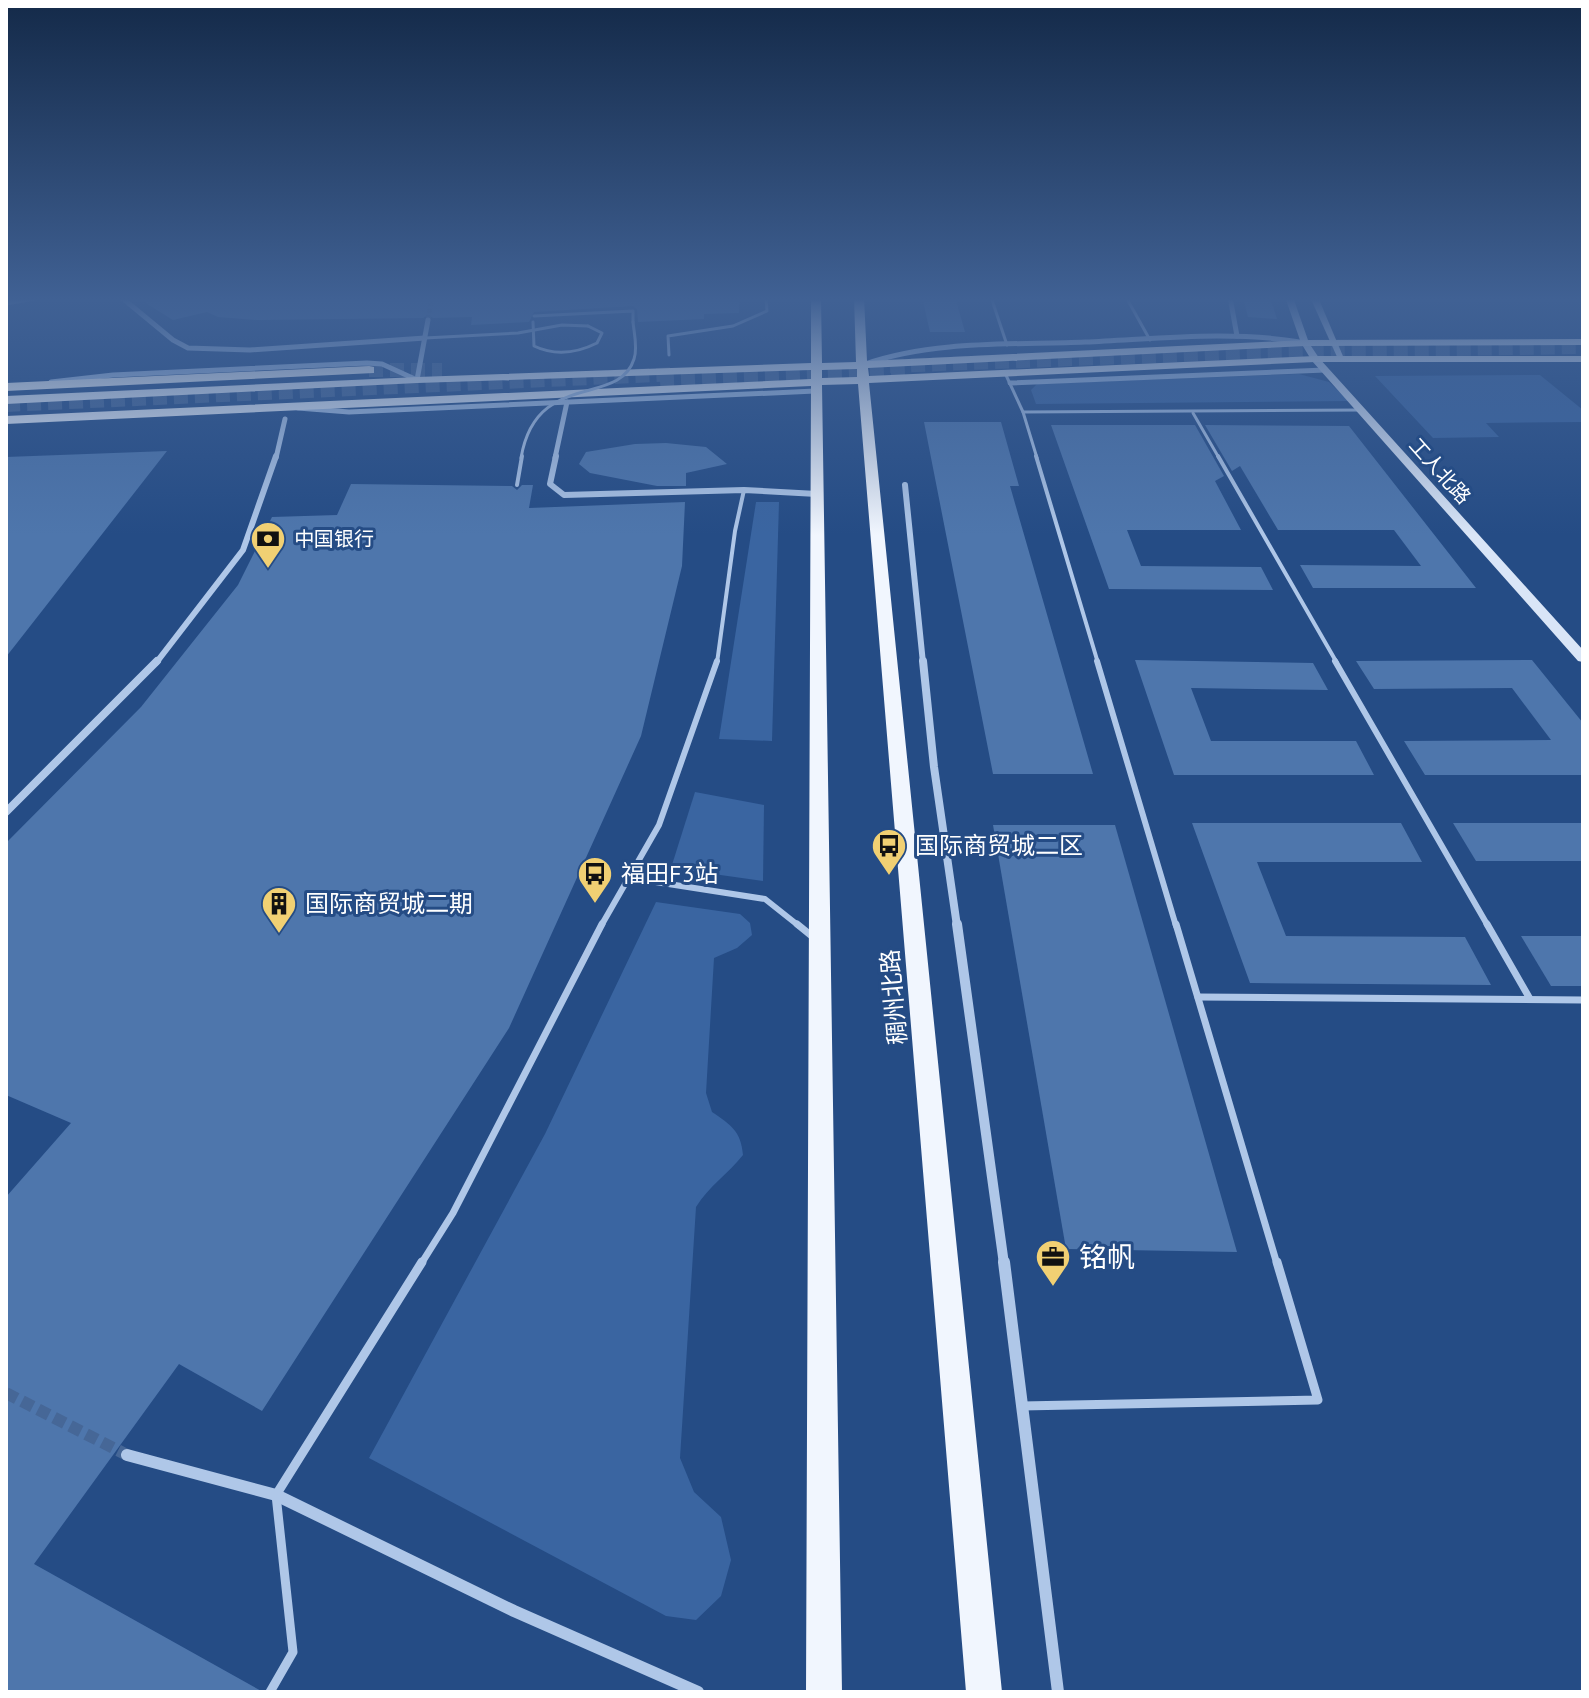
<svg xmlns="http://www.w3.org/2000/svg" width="1589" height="1698" font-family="'PT Sans','Noto Sans SC',sans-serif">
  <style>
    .green { fill: #3a65a1 }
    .building { fill: #4e76ac }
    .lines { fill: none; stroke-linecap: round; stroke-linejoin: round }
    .street-tunnel-far1 { stroke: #466797; stroke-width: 5; stroke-dasharray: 5 2; stroke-linecap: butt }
    .street-tunnel { stroke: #466797; stroke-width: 12; stroke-dasharray: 12 6; stroke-linecap: butt }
    .highway-tunnel { stroke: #466797; stroke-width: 14; stroke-dasharray: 14 7; stroke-linecap: butt }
    .lane-far4 { stroke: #afc7e8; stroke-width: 3 }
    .lane-far3 { stroke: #afc7e8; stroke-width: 4 }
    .lane-far2 { stroke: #afc7e8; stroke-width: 6 }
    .lane-far1 { stroke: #afc7e8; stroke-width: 7 }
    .lane { stroke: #afc7e8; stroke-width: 9 }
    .street-far4 { stroke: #afc7e8; stroke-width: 5 }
    .street-far3 { stroke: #afc7e8; stroke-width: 6 }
    .street-far2 { stroke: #afc7e8; stroke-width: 8 }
    .street-far1 { stroke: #afc7e8; stroke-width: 10 }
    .street { stroke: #afc7e8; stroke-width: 12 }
    .secondary { fill: #d9e5f7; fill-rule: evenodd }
    .primary { fill: #f1f6fe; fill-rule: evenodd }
    .highway { fill: #fff; fill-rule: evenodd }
    .lane-bridge-far1 { stroke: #afc7e8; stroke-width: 3 }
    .lane-bridge { stroke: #afc7e8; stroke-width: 4 }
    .labels { text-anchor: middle; stroke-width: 6; stroke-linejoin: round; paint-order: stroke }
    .far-street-label { font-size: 20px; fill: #fff; stroke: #254c85 }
    .far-poi-label { font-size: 20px; fill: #fff; stroke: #254c85; text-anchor: start }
    .poi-label { font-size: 24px; fill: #fff; stroke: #254c85; text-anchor: start }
    .street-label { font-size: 24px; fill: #fff; stroke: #254c85 }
    .near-poi-label { font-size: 28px; fill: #fff; stroke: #254c85; text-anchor: start }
  </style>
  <rect width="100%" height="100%" fill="#254c85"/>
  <g class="green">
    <path d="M1299 374 1329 382 1349 401 1036 404 1031 390 1037 384Z"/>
    <path d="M1540 375 1583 410V422L1486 423 1499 437 1433 438 1375 376Z"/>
    <path d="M756 502H779L772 741 719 739Z"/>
    <path d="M695 792 764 805 763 881 671 868Z"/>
    <path d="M656 902 740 914 750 923 752 935 737 948 714 958 706 1093 712 1112C731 1125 741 1131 743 1155 728 1174 709 1186 696 1207L680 1458 694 1492 721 1517 731 1560 721 1596 696 1620 666 1616 369 1458 545 1134Z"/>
  </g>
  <g class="building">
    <path d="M136 297H739V313L704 314V319L638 322 637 309 633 306 534 312 529 322 471 325 472 317 433 318 428 315 423 318 257 320 218 317 207 312 173 320Z"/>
    <path d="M922 297H955L965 332H930Z"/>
    <path d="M1243 297H1270L1277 319 1248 317Z"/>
    <path d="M924 422H1001L1019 486H1010L1093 774H993Z"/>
    <path d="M1051 425H1195L1224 476 1215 481 1241 530H1127L1141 566 1261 567 1273 590 1109 589Z"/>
    <path d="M1205 425 1349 426 1476 588H1313L1300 565 1421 566 1394 530H1278L1240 466 1232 471Z"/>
    <path d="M666 443 706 447 727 464 686 473V486H657L590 473 579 464 586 452 635 444Z"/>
    <path d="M167 451 6 657V457Z"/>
    <path d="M351 484 512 486 517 490 522 485H533L529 508 685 502 682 566 641 736 509 1028 262 1411 179 1364 34 1564 263 1692H6V1197L71 1123 6 1095V843L141 707 238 585 272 517 337 515Z"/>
    <path d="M1135 660 1313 663 1328 690 1191 688 1211 741H1356L1374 775H1174Z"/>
    <path d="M1532 660 1583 723V775H1425L1404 741 1551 740 1512 688 1374 689 1356 661Z"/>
    <path d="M1192 823H1401L1422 862H1257L1286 936 1465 937 1491 985 1250 983Z"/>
    <path d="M1453 823H1583V861H1476Z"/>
    <path d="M993 825H1115L1237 1252 1066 1249Z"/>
    <path d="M1521 936H1583V986H1551Z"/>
  </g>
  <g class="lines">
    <path class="street-tunnel-far1" d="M428 320 432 297"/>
    <path class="street-tunnel" d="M6 1393 127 1455"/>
    <g class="highway-tunnel">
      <path d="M890 366 1259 352 1583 347"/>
      <path d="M369 370H442"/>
      <path d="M660 380 907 370"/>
      <path d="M6 405 677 374"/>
    </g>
    <g class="lane-far4">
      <path d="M991 297 1007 345"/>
      <path d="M1126 297 1150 340"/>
      <path d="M534 316 633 311V322"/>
      <path d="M425 338 518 333 562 325 588 326"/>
      <path d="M669 355 668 336 733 326 767 311 766 297"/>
      <path d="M1005 373 1023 412 1037 458"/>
      <path d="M1023 412 1362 410"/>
      <path d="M1193 413 1219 458"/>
    </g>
    <g class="lane-far3">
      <path d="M1036 456 1098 663"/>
      <path d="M1218 456 1337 663"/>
      <path d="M717 663 735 531 744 490"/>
    </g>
    <g class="lane-far2">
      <path d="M1097 661 1176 926"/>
      <path d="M1335 661 1488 926"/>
      <path d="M630 878 765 899 799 926"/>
      <path d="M601 926 659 825 717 661"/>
    </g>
    <g class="lane-far1">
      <path d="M797 924 813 937"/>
      <path d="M1176 924 1277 1264"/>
      <path d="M1487 924 1530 999"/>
      <path d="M1198 997 1583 1000"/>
      <path d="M421 1264 453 1213 602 924"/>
    </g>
    <g class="lane">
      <path d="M1022 1406 1318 1400 1277 1262"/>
      <path d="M270 1692 293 1652 276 1495 422 1262"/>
    </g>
    <g class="street-far4">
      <path d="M121 297 173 340 188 348 250 350 425 338"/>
      <path d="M1230 297 1237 336"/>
      <path d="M6 303 40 297"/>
      <path d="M865 364C934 340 1013 345 1085 342 1156 339 1229 330 1300 342"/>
      <path d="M51 382 113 375 367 363 382 364 417 380 428 320"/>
      <path d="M1010 383 1325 370"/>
      <path d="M298 408 349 412 815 391"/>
      <path d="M276 458 285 419"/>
      <path d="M555 458 567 402"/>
    </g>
    <g class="street-far3">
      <path d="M556 456 550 484 564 495 744 490 817 494"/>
      <path d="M905 485 923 663"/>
      <path d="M156 663 243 550 276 456"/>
    </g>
    <g class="street-far2">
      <path d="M923 661 934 767 957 926"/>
      <path d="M6 812 157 661"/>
    </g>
    <path class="street-far1" d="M957 924 1004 1264"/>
    <g class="street">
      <path d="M1004 1262 1058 1692"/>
      <path d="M127 1455 276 1495 514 1611 698 1692"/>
    </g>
    <g class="secondary">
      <path d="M1285 297H1293L1309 343 1319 358 1583 650V662L1578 661 1312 361 1301 343Z"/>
      <path d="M1310 297H1318L1345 361 1338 359Z"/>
    </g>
    <path class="primary" d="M811 297H821L822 363 856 362 854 297H864L867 361 1305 340 1583 339V345L1305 346 868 368 869 376 1315 356H1583V362H1315L869 383 1002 1692H966L858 384 822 385 842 1692H806L811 386 6 424V416L811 379V370L417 383 6 404V396L417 377 811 363ZM857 369V377L822 378V370Z"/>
    <path class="highway" d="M369 366 374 367V373L6 391V383Z"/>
    <g class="lane-bridge-far1">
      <path d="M533 322 534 346C555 356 577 353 597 343L602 333 588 326"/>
      <path d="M521 458C536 369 619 408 634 359 638 348 634 333 633 322"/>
    </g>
    <path class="lane-bridge" d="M517 485 522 456"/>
  </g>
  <linearGradient id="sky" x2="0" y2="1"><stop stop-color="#142a49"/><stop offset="0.56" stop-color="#406194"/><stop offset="1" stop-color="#406194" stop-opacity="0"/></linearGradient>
  <rect width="1589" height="535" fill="url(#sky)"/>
  <defs>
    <symbol id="bank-pin" viewBox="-11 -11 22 30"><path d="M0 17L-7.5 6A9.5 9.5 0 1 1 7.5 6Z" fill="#f1d073" stroke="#254c85"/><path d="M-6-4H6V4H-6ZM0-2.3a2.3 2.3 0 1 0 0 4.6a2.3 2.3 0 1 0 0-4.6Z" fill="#111"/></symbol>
    <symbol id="bus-pin" viewBox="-11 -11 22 30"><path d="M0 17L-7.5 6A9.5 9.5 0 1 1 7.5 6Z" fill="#f1d073" stroke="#254c85"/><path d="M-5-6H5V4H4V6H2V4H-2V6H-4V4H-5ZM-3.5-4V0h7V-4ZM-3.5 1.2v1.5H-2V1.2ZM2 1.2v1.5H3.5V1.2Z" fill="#111"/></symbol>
    <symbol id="building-pin" viewBox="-11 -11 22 30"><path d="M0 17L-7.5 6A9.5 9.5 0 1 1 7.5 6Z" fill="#f1d073" stroke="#254c85"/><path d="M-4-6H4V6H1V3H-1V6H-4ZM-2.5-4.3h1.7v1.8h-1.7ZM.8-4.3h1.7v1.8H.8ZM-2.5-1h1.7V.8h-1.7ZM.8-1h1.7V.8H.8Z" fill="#111"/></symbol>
    <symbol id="office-pin" viewBox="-11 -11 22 30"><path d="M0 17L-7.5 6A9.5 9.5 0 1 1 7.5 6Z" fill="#f1d073" stroke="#254c85"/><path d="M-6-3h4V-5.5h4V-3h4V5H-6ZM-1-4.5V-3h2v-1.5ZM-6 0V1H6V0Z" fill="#111"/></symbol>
  </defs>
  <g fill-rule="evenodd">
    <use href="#bank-pin" x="248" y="519" width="40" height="54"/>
    <use href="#bus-pin" x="869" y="826" width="40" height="54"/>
    <use href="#bus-pin" x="575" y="854" width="40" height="54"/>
    <use href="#building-pin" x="259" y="884" width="40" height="54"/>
    <use href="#office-pin" x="1033" y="1237" width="40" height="54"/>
  </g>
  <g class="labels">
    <g class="far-street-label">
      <text transform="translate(1440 471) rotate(48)" y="7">工人北路</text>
    </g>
    <g class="far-poi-label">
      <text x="294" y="546">中国银行</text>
    </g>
    <g class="poi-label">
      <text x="915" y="854">国际商贸城二区</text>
      <text x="621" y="882">福田F3站</text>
      <text x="305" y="912">国际商贸城二期</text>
    </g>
    <g class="street-label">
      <text transform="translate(894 997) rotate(-95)" y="8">稠州北路</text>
    </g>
    <g class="near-poi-label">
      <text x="1079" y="1267">铭帆</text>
    </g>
  </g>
  <rect width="1589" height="1698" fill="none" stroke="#ffffff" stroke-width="16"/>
</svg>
